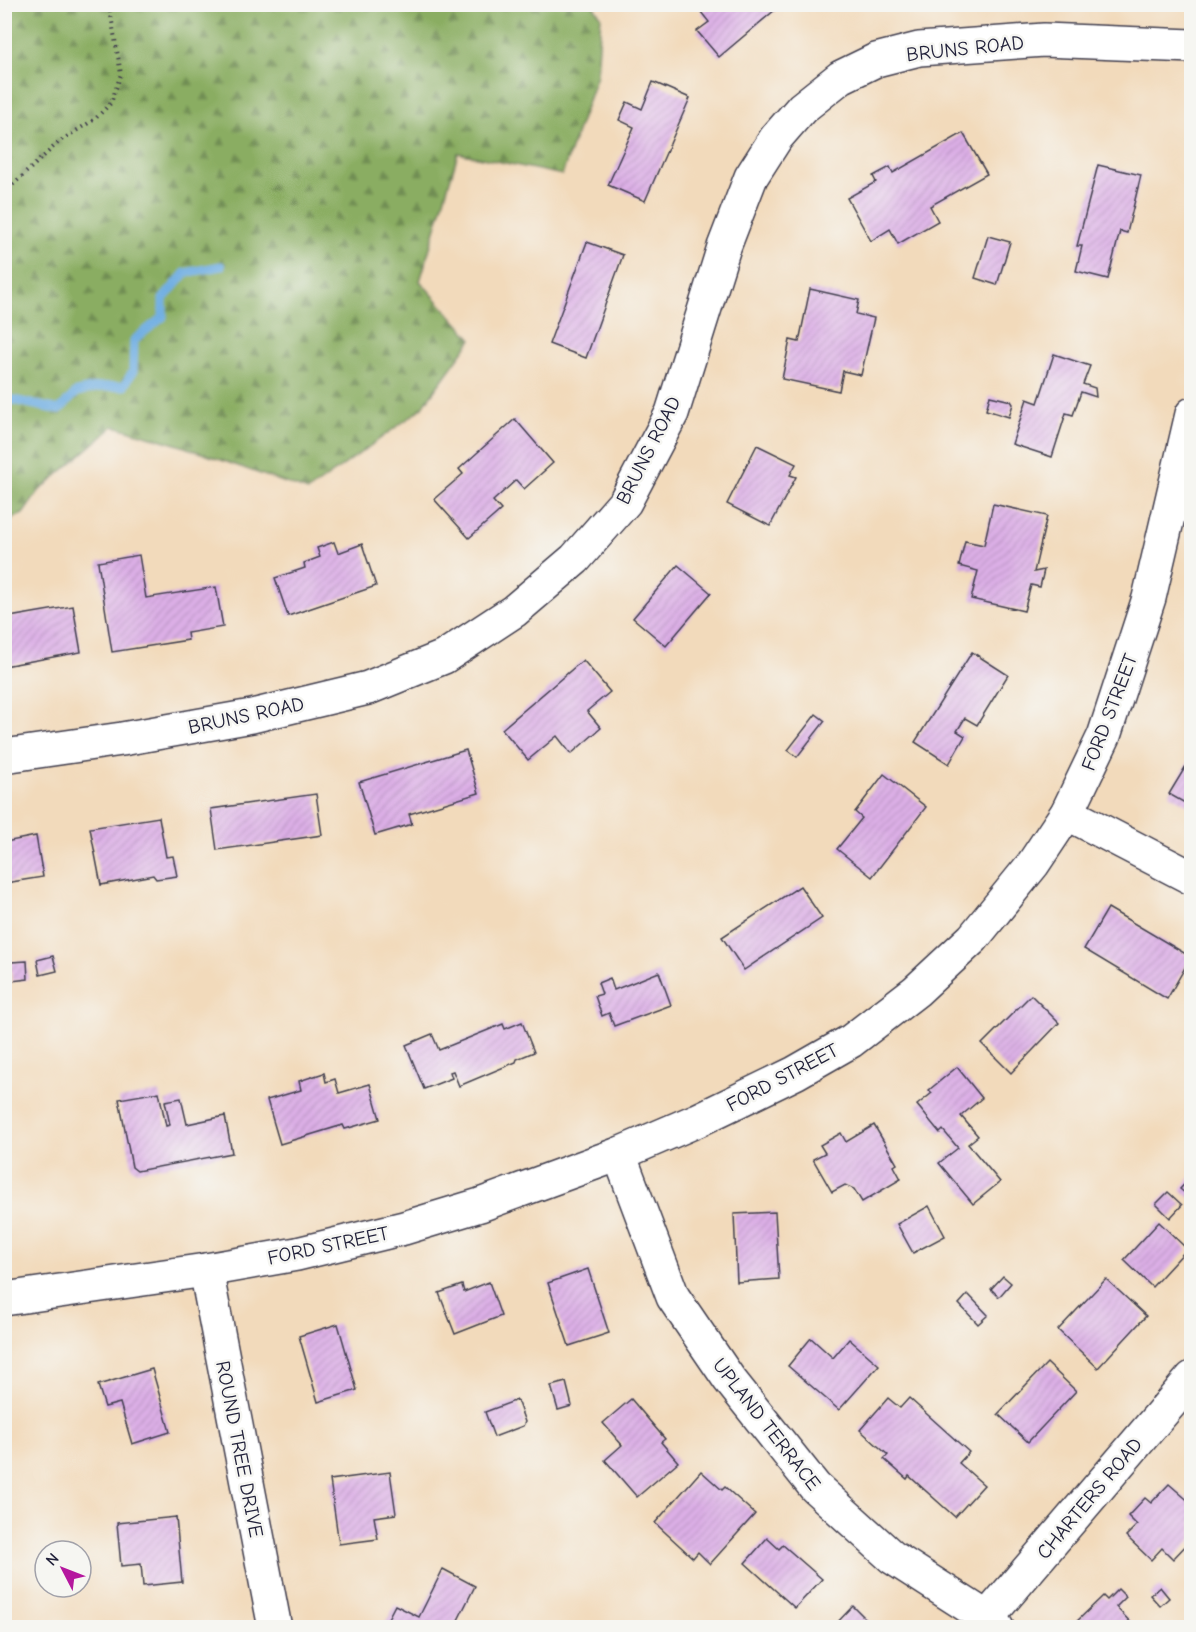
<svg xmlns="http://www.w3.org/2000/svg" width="1196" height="1632" font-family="'Comic Neue',sans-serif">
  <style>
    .forest { fill: url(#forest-firs); stroke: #56684e; stroke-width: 1.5 }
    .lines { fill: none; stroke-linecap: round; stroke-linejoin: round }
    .stream { stroke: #70aee2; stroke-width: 9 }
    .building { fill: url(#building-hatch) }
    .minor-casing { stroke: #413e4e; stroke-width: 36 }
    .tertiary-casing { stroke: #413e4e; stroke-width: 36 }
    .path { stroke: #413e4e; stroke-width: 4; stroke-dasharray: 1.5 4.5; stroke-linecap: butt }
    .minor { stroke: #fff; stroke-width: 33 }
    .tertiary { stroke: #fff; stroke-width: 33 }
    .labels { text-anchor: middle; stroke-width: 5; stroke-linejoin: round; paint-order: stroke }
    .street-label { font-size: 20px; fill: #22223b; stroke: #f6f6f2 }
  </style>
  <defs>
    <pattern id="forest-firs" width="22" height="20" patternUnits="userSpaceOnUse" patternTransform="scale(1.5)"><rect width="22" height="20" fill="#8aad62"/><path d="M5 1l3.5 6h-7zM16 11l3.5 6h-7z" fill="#708c52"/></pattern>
    <pattern id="building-hatch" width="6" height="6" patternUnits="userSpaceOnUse" patternTransform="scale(1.5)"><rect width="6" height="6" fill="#dcafe6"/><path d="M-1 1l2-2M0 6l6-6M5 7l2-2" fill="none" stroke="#bc96c6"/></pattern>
  </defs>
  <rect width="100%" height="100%" fill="#f6f6f2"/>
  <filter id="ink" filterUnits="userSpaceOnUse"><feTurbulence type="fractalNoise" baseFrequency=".0167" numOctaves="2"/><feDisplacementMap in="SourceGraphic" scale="12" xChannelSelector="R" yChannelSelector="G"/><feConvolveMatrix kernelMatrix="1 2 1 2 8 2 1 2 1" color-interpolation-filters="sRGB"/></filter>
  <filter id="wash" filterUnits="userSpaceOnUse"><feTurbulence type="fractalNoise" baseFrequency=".008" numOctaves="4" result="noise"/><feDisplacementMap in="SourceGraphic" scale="24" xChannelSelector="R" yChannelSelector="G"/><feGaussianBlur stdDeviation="1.35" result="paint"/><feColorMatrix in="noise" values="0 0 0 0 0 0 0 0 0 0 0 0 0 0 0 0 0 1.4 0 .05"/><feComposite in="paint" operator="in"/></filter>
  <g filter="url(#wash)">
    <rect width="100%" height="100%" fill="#f2dabb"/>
    <path class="forest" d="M5 4H592L601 16 597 75 562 175 458 153 420 281 472 339 421 409 308 491 179 445 114 426 39 491 23 514 5 522Z"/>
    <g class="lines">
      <path class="stream" d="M4 398 59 410 77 392 100 387 124 386 133 371 134 340 163 317V299L185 273 221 266"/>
    </g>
    <g id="blocks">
      <g class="building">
        <path d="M711 4H782L719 57 697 31 709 22 701 12Z"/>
        <path d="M653 82 690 98 645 201 608 185 634 127 619 120 627 102 642 109Z"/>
        <path d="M963 133 987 174 930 206 938 221 898 244 890 229 871 241 847 198 876 182 873 176 890 167 893 173Z"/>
        <path d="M1098 165 1141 175 1127 233 1120 231 1108 279 1076 271 1082 246H1077Z"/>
        <path d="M988 236 1010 242 997 285 975 278Z"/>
        <path d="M587 242 623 255 586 358 549 344Z"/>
        <path d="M810 289 859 300 856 314 874 318 861 375 843 371 839 391 782 379 790 340 799 342Z"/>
        <path d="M1054 354 1090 366 1083 384 1095 388 1096 397 1081 392 1073 415 1066 413 1052 457 1012 444 1027 399 1038 403Z"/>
        <path d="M990 396 1011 401 1013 404 1009 417 986 410Z"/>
        <path d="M515 419 553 463 524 489 516 480 493 501 501 510 469 538 434 499 463 474 459 469Z"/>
        <path d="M757 445 796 464 790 475 796 477 770 526 727 504Z"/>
        <path d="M993 504 1047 516 1034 572 1044 570 1040 587 1031 585 1024 611 971 599 978 571 959 566 965 541 984 545Z"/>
        <path d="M334 542 338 553 362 544 376 586 288 616 275 578 305 568 304 563 320 557 317 548Z"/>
        <path d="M139 555 146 598 216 587 223 627 187 633 188 640 112 652 98 562Z"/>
        <path d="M678 565 711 593 666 646 633 618Z"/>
        <path d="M73 606 81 652 4 666V618Z"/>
        <path d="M972 652 1008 675 977 725 965 718 957 731 965 736 949 764 915 742Z"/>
        <path d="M583 660 610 692 587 711 601 728 571 754 557 736 528 760 502 729Z"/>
        <path d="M816 714 825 721 797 757 788 750Z"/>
        <path d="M466 750 479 793 409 814 412 824 375 835 359 782Z"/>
        <path d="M1192 756V807L1169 794Z"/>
        <path d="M884 774 926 807 872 877 837 849 862 818 855 812Z"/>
        <path d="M316 794 322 835 217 850 211 809Z"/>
        <path d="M159 817 166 857 173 856 177 876 156 879 153 875 101 885 90 828Z"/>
        <path d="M36 836 43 877 5 883V842Z"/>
        <path d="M800 886 822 918 744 970 722 937Z"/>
        <path d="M1108 908 1191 957 1167 999 1084 949Z"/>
        <path d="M53 956 57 971 40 975 37 960Z"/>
        <path d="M27 961 28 979 12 981 11 962Z"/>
        <path d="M659 972 671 1005 614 1026 609 1013 602 1016 595 996 602 994 598 983 610 978 614 990Z"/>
        <path d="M1031 995 1059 1023 1011 1073 982 1044Z"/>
        <path d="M522 1022 534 1052 517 1059 516 1062 459 1086 453 1071 450 1072 452 1078 424 1089 406 1045 432 1034 439 1050 503 1024 505 1029Z"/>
        <path d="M957 1067 982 1098 961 1116 978 1136 968 1144 1000 1182 973 1204 939 1163 958 1148 943 1130 940 1133 917 1105 932 1093 929 1090Z"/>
        <path d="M324 1073 326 1082 335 1079 339 1093 370 1084 380 1119 345 1129 343 1125 280 1144 267 1100 301 1090 299 1081Z"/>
        <path d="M159 1092 166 1126 170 1125 165 1101 181 1098 187 1124 225 1116 232 1153 137 1171 132 1167 119 1099Z"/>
        <path d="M874 1125 897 1164 894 1166 901 1179 862 1202 854 1189 845 1185 832 1192 813 1159 825 1153 820 1145 841 1133 846 1142Z"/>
        <path d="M1192 1176V1199L1180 1189Z"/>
        <path d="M1168 1192 1182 1205 1170 1218 1156 1204Z"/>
        <path d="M929 1206 945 1236 913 1253 897 1224Z"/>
        <path d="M775 1212 779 1279 737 1282 734 1214Z"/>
        <path d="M1159 1222 1187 1249 1152 1287 1124 1260Z"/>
        <path d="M588 1269 609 1333 569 1346 548 1283Z"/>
        <path d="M1003 1276 1011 1283 999 1297 991 1289Z"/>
        <path d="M1106 1279 1146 1316 1098 1368 1058 1330Z"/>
        <path d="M489 1282 501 1316 455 1334 439 1293 462 1285 464 1292Z"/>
        <path d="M968 1294 988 1315 978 1324 959 1304Z"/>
        <path d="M338 1324 357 1390 318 1402 299 1336Z"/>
        <path d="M811 1338 833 1358 849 1339 879 1365 839 1410 788 1366Z"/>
        <path d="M1047 1363 1076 1391 1028 1442 998 1414Z"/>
        <path d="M152 1369 170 1432 132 1444 120 1403 105 1407 98 1385Z"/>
        <path d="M566 1382 572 1406 558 1410 551 1386Z"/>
        <path d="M888 1398 900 1408 909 1398 969 1452 959 1463 984 1485 955 1517 909 1476 907 1479 884 1459 888 1455 860 1430Z"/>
        <path d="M631 1399 665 1439 661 1442 678 1462 637 1497 605 1460 622 1445 603 1423Z"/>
        <path d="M517 1400 525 1422 523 1426 494 1437 485 1412Z"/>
        <path d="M701 1471 722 1490 725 1487 755 1514 710 1564 698 1552 693 1558 655 1523Z"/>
        <path d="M390 1472 396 1514 374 1517 378 1539 339 1544 330 1480Z"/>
        <path d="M1169 1484 1192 1504V1539L1173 1559 1162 1548 1151 1560 1126 1536 1137 1525 1128 1516 1145 1498 1151 1503Z"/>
        <path d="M176 1517 182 1582 143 1586 141 1564 121 1566 117 1523Z"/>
        <path d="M767 1538 779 1549 783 1545 822 1579 795 1608 745 1563Z"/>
        <path d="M443 1569 475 1586 454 1628H383L395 1605 419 1617Z"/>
        <path d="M1160 1587 1169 1598 1160 1606 1150 1595Z"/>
        <path d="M1118 1589 1126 1597 1116 1607 1136 1628 1072 1626 1103 1596 1107 1600Z"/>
        <path d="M853 1606 875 1628H832Z"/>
      </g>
    </g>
  </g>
  <g filter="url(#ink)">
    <use href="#blocks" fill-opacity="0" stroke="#413e4e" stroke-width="1.5"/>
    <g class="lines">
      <defs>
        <g id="minor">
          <path d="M4 756 122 739 252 716 368 688 444 657 514 611 575 559 625 502 672 413 724 247 751 177 776 138 802 108 841 77 876 60 919 49 1044 40 1192 46"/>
          <path d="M1067 813 1192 878"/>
          <path d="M619 1154 673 1297 729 1379 815 1487 892 1557 987 1618 997 1628"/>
          <path d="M206 1270 275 1628"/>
          <path d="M987 1618 1192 1378"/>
        </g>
        <path id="tertiary" d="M4 1299 206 1270 297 1254 404 1228 480 1205 619 1154 698 1120 795 1073 851 1041 916 991 973 938 1033 864 1067 813 1104 736 1149 598 1192 414"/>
      </defs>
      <use href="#minor" class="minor-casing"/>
      <use href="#tertiary" class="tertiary-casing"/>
      <path class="path" d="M4 193 60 141 95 119 111 103 121 74 109 4"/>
      <use href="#minor" class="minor"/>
      <use href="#tertiary" class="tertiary"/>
    </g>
  </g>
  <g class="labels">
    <g class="street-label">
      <text transform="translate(965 48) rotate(-6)" y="7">BRUNS ROAD</text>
      <text transform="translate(648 450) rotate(-63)" y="7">BRUNS ROAD</text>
      <text transform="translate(1109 712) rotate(-69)" y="7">FORD STREET</text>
      <text transform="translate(246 715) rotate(-12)" y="7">BRUNS ROAD</text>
      <text transform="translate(782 1077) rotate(-28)" y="7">FORD STREET</text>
      <text transform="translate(328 1245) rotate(-12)" y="7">FORD STREET</text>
      <text transform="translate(767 1424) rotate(52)" y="7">UPLAND TERRACE</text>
      <text transform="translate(240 1449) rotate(79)" y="7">ROUND TREE DRIVE</text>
      <text transform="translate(1089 1498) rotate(-50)" y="7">CHARTERS ROAD</text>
    </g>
  </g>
  <rect width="1196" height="1632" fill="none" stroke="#f6f6f2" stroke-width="24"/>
  <g transform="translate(63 1569) rotate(312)"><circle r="28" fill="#f6f6f2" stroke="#a1a1a9" stroke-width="1.5"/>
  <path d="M0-4.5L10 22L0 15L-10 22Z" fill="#b5179e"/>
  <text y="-9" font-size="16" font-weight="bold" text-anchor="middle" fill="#22223b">N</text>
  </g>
</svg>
